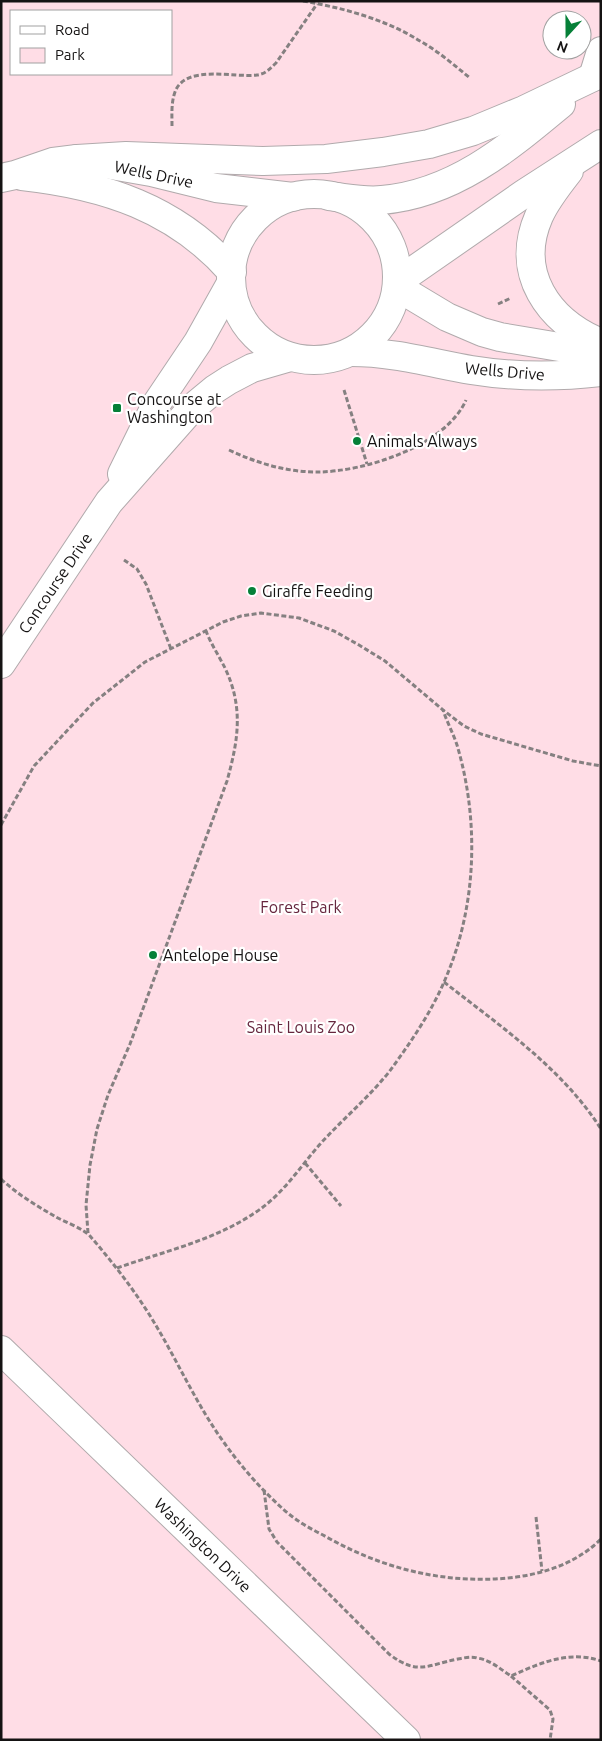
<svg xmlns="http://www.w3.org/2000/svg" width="602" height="1741" font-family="Ubuntu,sans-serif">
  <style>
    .green { fill: #ffdde6; fill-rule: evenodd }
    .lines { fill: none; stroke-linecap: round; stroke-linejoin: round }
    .minor-casing { stroke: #b1aaac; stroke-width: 30 }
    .major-casing { stroke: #b1aaac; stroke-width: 30 }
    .highway-casing { stroke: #b1aaac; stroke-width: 30 }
    .path { stroke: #858081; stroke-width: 3; stroke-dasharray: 5 2.5; stroke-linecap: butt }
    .minor { stroke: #fff; stroke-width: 28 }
    .major { stroke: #fff; stroke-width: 28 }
    .highway { stroke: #fff; stroke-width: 28 }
    .poi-dot { fill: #068038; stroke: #fff; stroke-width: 2 }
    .labels { text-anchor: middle; stroke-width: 4.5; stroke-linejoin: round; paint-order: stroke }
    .street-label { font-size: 16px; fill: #151313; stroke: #fff }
    .poi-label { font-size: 16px; fill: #151313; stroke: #fff; text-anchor: start }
    .park-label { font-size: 16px; fill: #66263e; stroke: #fff }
  </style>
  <rect width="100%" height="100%" fill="#fdf5f7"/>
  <path class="green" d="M1 1H601V1740H1ZM11 11H171V74H11ZM552 20H582V50H552Z"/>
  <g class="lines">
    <defs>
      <g id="minor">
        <path d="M22 176C104 185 176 208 232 272"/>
        <path d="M1 178 15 175 53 162 77 159 151 172 216 188 293 197"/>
        <circle cx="314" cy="277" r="83"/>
        <path d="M397 287 447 317 482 332 500 337 601 354"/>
        <path d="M351 352C393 352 431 363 471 370 514 377 558 377 601 372"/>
        <path d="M122 474 157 403 198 342 231 283"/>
        <path d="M1 664 109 502 192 408 215 389 229 380 252 368 290 357"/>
        <path d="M1 1350 406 1740"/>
      </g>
      <g id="major">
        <path d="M77 159 126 156 263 161 326 159 383 152 429 144 473 131 524 110 593 77"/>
        <path d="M569 171C558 185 546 200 539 216 514 273 548 321 601 343"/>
        <path d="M329 196C347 198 364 202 382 200 454 194 508 148 561 104"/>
        <path d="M397 282 525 193 601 144"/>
      </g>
      <path id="highway" d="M593 77 601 51"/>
    </defs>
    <use href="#minor" class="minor-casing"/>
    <use href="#major" class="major-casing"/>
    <use href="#highway" class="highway-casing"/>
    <g class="path">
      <path d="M303 1C343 8 385 19 420 41 438 51 454 65 470 78"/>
      <path d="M172 126C172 115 171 103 175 92 185 64 234 78 257 75 265 74 270 69 276 63L317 4"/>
      <path d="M498 304 511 298"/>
      <path d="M344 390 367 464"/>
      <path d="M229 450C257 463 286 472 317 472 364 472 446 446 466 400"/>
      <path d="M124 560 137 569 146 584 171 649"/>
      <path d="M1 825 34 766 93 703 145 662 223 622 241 616 261 613 299 618 334 631 359 645 385 661 443 710 464 726 481 734 573 761 601 766"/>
      <path d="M444 982C500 1026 562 1068 601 1129"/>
      <path d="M305 1163 341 1206"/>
      <path d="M1 1179C17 1194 37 1206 56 1217 65 1222 84 1229 90 1236 115 1265 139 1296 158 1329 181 1368 200 1411 228 1448 244 1470 263 1491 283 1509 295 1520 309 1528 323 1535 368 1561 417 1577 469 1579 515 1581 567 1573 601 1539"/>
      <path d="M88 1233 86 1205 90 1165 97 1129 108 1095 130 1044 227 781C238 741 244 708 225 668 219 656 211 644 206 631"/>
      <path d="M117 1268C162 1252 212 1241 253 1214 282 1196 299 1168 321 1143 343 1119 368 1098 389 1072 411 1042 433 1010 447 975 477 903 479 819 457 745 453 733 447 722 443 710"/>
      <path d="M264 1490 269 1529 277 1542 389 1654C418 1676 427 1665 458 1659 464 1658 471 1656 477 1658 491 1660 500 1669 511 1676 540 1663 569 1650 601 1661"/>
      <path d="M536 1517 542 1571"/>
      <path d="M511 1676 550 1710 553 1719 550 1740"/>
    </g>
    <use href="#minor" class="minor"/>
    <use href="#major" class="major"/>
    <use href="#highway" class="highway"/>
  </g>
  <g class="poi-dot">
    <rect x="112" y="403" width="10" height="10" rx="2.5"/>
    <circle cx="357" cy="441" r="5"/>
    <circle cx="252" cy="591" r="5"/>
    <circle cx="153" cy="955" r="5"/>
  </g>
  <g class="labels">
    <g class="street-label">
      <text transform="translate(154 174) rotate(12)" y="6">Wells Drive</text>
      <text transform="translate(505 371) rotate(5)" y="6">Wells Drive</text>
      <text transform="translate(55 583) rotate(-56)" y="6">Concourse Drive</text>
      <text transform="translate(203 1545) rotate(44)" y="6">Washington Drive</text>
    </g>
    <g class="poi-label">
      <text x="127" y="405">Concourse at<tspan x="127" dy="18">Washington</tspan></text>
      <text x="367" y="447">Animals Always</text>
      <text x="262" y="597">Giraffe Feeding</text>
      <text x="163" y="961">Antelope House</text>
    </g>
    <g class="park-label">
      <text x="301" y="913">Forest Park</text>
      <text x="301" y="1033">Saint Louis Zoo</text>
    </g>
  </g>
  <rect width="602" height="1741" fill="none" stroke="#151313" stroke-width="5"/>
  <rect x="10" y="10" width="162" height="65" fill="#ffffff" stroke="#a1a1a1"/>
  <rect x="20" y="26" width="25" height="8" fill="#ffffff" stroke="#a1a1a1"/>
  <text x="55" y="35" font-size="15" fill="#151313">Road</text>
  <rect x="20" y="48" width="25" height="15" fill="#ffdde6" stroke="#a1a1a1"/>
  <text x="55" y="60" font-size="15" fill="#151313">Park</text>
  <g transform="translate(567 35) rotate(201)"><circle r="24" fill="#ffffff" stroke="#a1a1a1"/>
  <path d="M0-4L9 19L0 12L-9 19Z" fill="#068038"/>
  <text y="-8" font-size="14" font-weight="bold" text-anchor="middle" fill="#151313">N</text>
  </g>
</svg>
